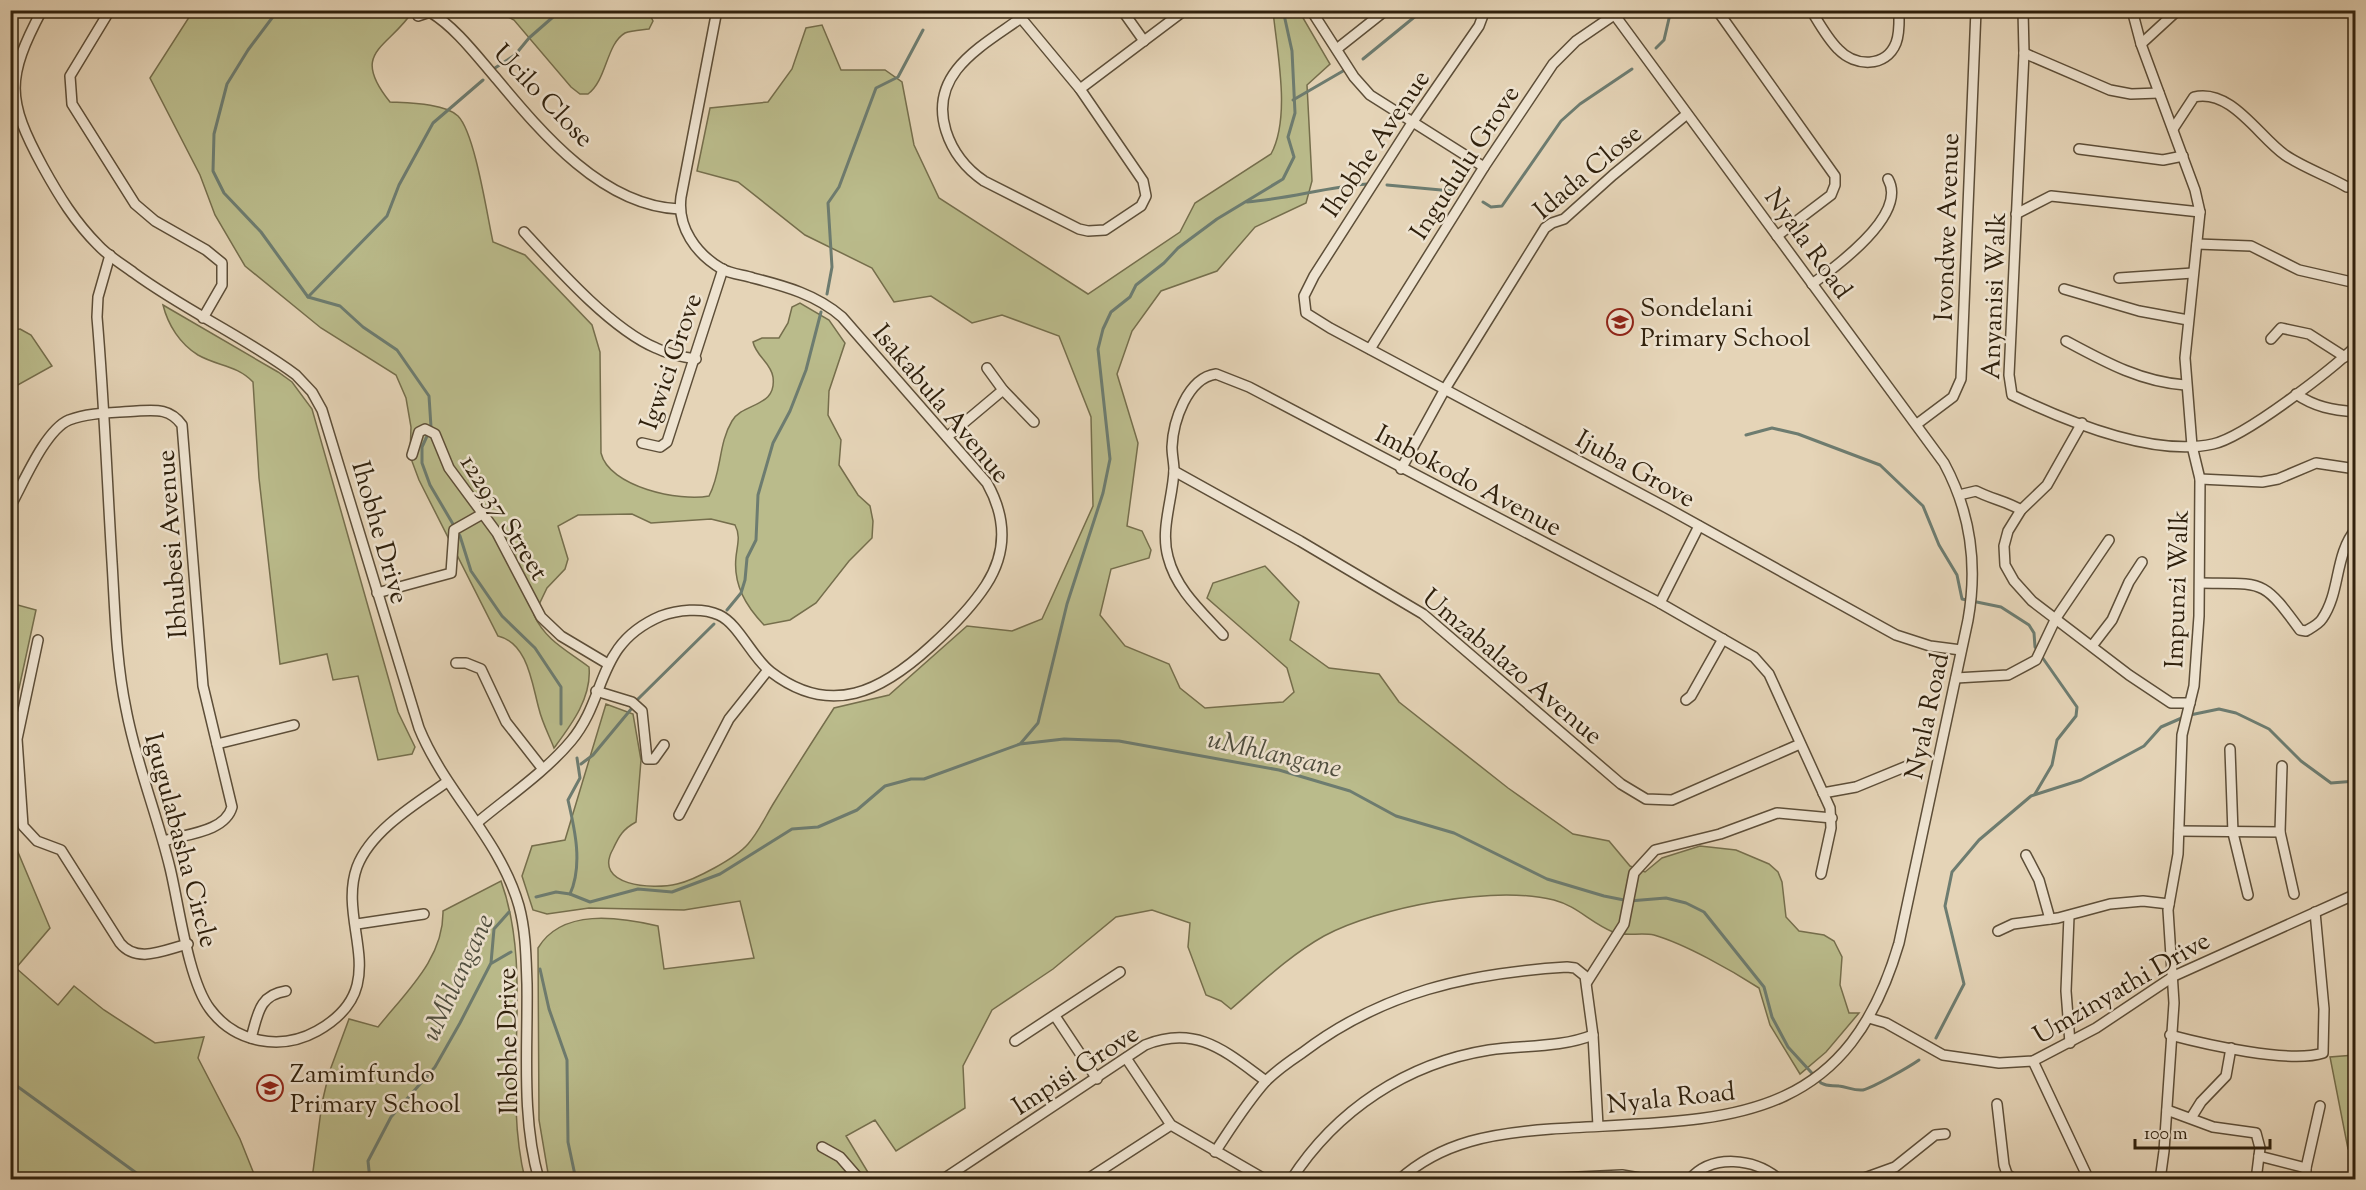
<svg xmlns="http://www.w3.org/2000/svg" width="2366" height="1190" font-family="'Sorts Mill Goudy',serif">
  <style>
    .green { fill: #babb8b; stroke: #756e4c; stroke-width: 1.5 }
    .lines { fill: none; stroke-linecap: round; stroke-linejoin: round }
    .stream { stroke: #6d7c70; stroke-width: 3 }
    .minor-casing { stroke: #5d4e38; stroke-width: 12 }
    .minor { stroke: #eee3d0; stroke-width: 9 }
    .labels { text-anchor: middle; stroke-width: 5; stroke-linejoin: round; paint-order: stroke }
    .street-label { font-size: 26px; fill: #30210d; stroke: #eee3d0 }
    .poi-label { font-size: 26px; fill: #30210d; stroke: #eee3d0; text-anchor: start }
    .water-label { font-size: 27px; font-style: italic; fill: #4f4e3f; stroke: #eee3d0 }
  </style>
  <rect width="100%" height="100%" fill="#e5d4b7"/>
  <filter id="stains"><feTurbulence type="fractalNoise" baseFrequency=".00333" numOctaves="4"/><feColorMatrix values="0 0 0 0 .2 0 0 0 0 .09 0 0 0 0 .02 0 0 0 .5 -.17"/></filter>
  <radialGradient id="worn" r=".72"><stop offset=".6" stop-color="#630" stop-opacity="0"/><stop offset="1" stop-color="#630" stop-opacity=".3"/></radialGradient>
  <g class="green">
    <path d="M193 11H413C388 49 349 51 390 102 408 103 445 103 458 116 475 133 487 215 493 242L525 255 592 325 600 352 601 453C609 487 680 502 709 496 722 472 718 444 732 421 743 402 777 408 773 377 771 363 756 356 753 342L762 338H779L788 323 792 307 800 303 829 320 845 343 829 391 828 415 841 440 839 465 858 495 870 506 873 521 872 538 849 561 816 603 790 620 764 625C746 606 733 585 736 557 737 546 741 536 735 525L711 519 651 523 632 514 578 515 558 526 568 559 565 569 547 588 534 615C545 640 568 651 589 667 592 698 571 725 554 748 549 735 542 722 539 709 532 684 528 643 498 636L419 480 410 456 411 427 406 398 396 375 321 328 245 266 215 215 200 175 150 78Z"/>
    <path d="M496 11H648L653 21 649 29C642 30 632 30 625 33 606 44 607 80 588 94H580L571 87 514 20Z"/>
    <path d="M1273 11H1299L1330 64 1307 85 1312 181 1306 203 1255 227 1217 271 1161 291 1132 331 1117 374 1138 443 1127 526 1142 531 1151 550 1149 558 1111 569 1100 615 1125 646 1169 664 1180 688 1205 708 1283 702 1294 692 1287 668 1207 598 1213 583 1265 566 1299 602 1290 640 1329 668 1379 674 1399 702 1508 788 1573 834 1609 841 1630 866 1645 872 1662 858 1700 846 1736 850 1769 864 1778 872 1782 882 1786 917 1799 931 1824 935 1834 941 1842 957 1840 985 1849 1013H1859L1826 1052 1800 1074 1770 1025 1759 988C1731 970 1685 944 1654 935 1641 932 1625 937 1613 932 1591 923 1577 906 1554 900 1493 885 1378 907 1324 936 1290 955 1260 984 1231 1009L1221 1001 1206 995 1188 947 1190 923 1152 910 1116 917 1053 969 992 1010 963 1066 965 1108 896 1151 875 1120 846 1136 872 1179H549L539 1120 538 948C562 908 619 917 658 926L664 969 754 958 740 901 684 910 589 908 547 914 533 910 522 876 532 846 565 840 606 704 633 714 641 760 636 822C623 829 619 836 613 849 592 886 653 890 677 884 695 880 736 858 748 844 759 832 766 815 775 801 794 770 814 739 834 708L889 695 967 626 1012 631 1042 619 1093 506 1091 417 1059 336 1002 315 972 323 931 296 894 302 872 268 805 235 738 182 697 171 710 108 768 102 792 69 806 28 822 25 841 70H885L902 82 914 145 939 198 1088 294 1180 232 1195 203 1271 154C1291 117 1277 52 1273 11Z"/>
    <path d="M163 305 278 372 292 382 312 409 398 712 415 747 412 754 378 760 358 676 333 680 327 654 280 664 259 478 253 382C237 365 217 366 198 355 180 344 168 325 163 305Z"/>
    <path d="M20 329 31 335 52 366 14 387 11 393V330Z"/>
    <path d="M14 604 36 610 18 693 11 742 10 608Z"/>
    <path d="M11 801 15 845 50 928 16 968 58 1005 74 986 104 1010 155 1043 204 1037 198 1058 240 1139 256 1179H11Z"/>
    <path d="M501 881C535 975 501 1082 525 1179H312L322 1103 329 1073 349 1019 378 1027C406 992 444 958 443 911Z"/>
    <path d="M2355 1055H2356L2355 1151 2348 1149 2330 1057Z"/>
  </g>
  <g class="lines">
    <g class="stream">
      <path d="M278 10 248 50 227 84 214 134 213 171 224 193 261 232 308 297 340 306 363 327 397 350 429 396 431 427"/>
      <path d="M1656 48 1664 40 1671 10"/>
      <path d="M1363 59 1423 10"/>
      <path d="M495 68 515 55 529 38 561 10"/>
      <path d="M1293 100 1343 71"/>
      <path d="M1387 185 1452 191"/>
      <path d="M1247 202C1288 199 1326 187 1367 184"/>
      <path d="M1483 202 1491 207 1502 206 1561 121 1580 104 1632 69"/>
      <path d="M827 294 832 267 828 203 839 187 876 88 898 77 923 30"/>
      <path d="M308 297 387 216 399 185 433 123 483 80"/>
      <path d="M428 434 422 447V463L430 485 460 536 471 571 502 616 535 648 561 687V724"/>
      <path d="M1746 435 1772 428 1798 434 1880 465 1923 506 1939 545 1957 575 1962 599 2001 607 2029 625 2034 633 2035 647 2077 707 2076 716 2057 740 2052 765 2035 794"/>
      <path d="M727 610 741 593 745 580 747 558 756 540 758 495 773 443 790 411 806 370 821 312"/>
      <path d="M638 699 714 624"/>
      <path d="M2190 715 2219 709 2236 713 2269 729 2301 761 2331 783 2356 781"/>
      <path d="M1021 743 1038 723 1067 604 1103 493 1110 459 1098 349 1103 329 1111 312 1130 297 1136 285 1164 263 1178 248 1217 219 1283 179 1294 157 1288 137 1295 113 1292 51 1283 10"/>
      <path d="M581 764 593 755 632 708"/>
      <path d="M570 894C583 865 575 830 568 800L580 778 577 758"/>
      <path d="M536 897 556 892 570 894 590 902 638 889 672 892 720 874 792 829 818 827 857 810 885 786 911 779H924L1020 744 1064 739 1119 741 1279 770 1350 791 1396 816 1454 833 1547 879 1604 896 1629 901 1666 898 1686 903 1704 912 1764 987 1772 1017 1788 1047 1821 1083C1828 1087 1832 1085 1839 1086 1848 1087 1854 1091 1863 1090 1874 1087 1909 1067 1919 1060"/>
      <path d="M492 963 511 952"/>
      <path d="M540 969 549 1009 567 1060 568 1142 576 1180"/>
      <path d="M1936 1038 1964 984 1945 906 1952 872 1979 840 2031 796 2081 780 2144 746 2161 727 2184 717"/>
      <path d="M10 1081 146 1180"/>
      <path d="M370 1180 368 1161 391 1117 435 1067 460 1023 491 963 494 929 509 912"/>
    </g>
    <defs>
      <g id="minor">
        <path d="M42 10C6 78 6 99 43 167 59 196 75 222 98 245 108 256 122 264 134 273 186 311 245 337 296 375L312 392 322 410 419 728C445 792 500 839 519 906 526 932 526 958 527 984 528 1048 521 1117 539 1180"/>
        <path d="M110 10 70 76 72 104 135 204 155 221 206 250 222 263V285L203 318"/>
        <path d="M1021 10V18L1080 89 1143 181 1146 196 1141 206 1105 230 1088 231 1079 229 984 181C965 168 953 153 946 131 928 73 982 46 1021 18"/>
        <path d="M1122 10 1144 41"/>
        <path d="M1311 10 1354 77 1370 95 1484 167"/>
        <path d="M1485 10 1479 26 1412 123 1314 276 1304 296 1306 313 1330 328 1667 508 1896 635 1930 646 1961 650"/>
        <path d="M1717 10 1835 176V185L1831 195 1777 236"/>
        <path d="M1811 10C1819 23 1827 38 1838 49 1855 67 1886 68 1896 43 1900 33 1899 21 1899 10"/>
        <path d="M2023 10 2024 53 2009 375 2012 395C2066 421 2153 457 2213 444 2245 437 2331 370 2356 346"/>
        <path d="M2132 10 2141 44 2195 190 2200 212 2185 358 2192 446 2200 479 2199 616 2194 686 2182 735 2178 854 2168 910 2174 1003 2164 1151 2160 1180"/>
        <path d="M418 16 430 12C455 27 476 55 495 77 541 132 602 206 679 209"/>
        <path d="M2141 44 2178 10"/>
        <path d="M1338 48 1386 10"/>
        <path d="M2024 53 2110 90 2131 94 2159 93"/>
        <path d="M1080 89 1185 10"/>
        <path d="M2173 129 2194 97C2231 88 2259 137 2285 155 2304 168 2328 176 2347 187H2356"/>
        <path d="M2079 149 2163 160 2183 156"/>
        <path d="M2016 214 2051 196 2200 212"/>
        <path d="M524 232C557 268 611 329 656 348 668 354 682 357 696 359"/>
        <path d="M2197 244 2251 246 2299 270 2356 283"/>
        <path d="M110 255 98 297 97 317C104 399 107 480 112 562 115 611 116 661 126 709 136 763 157 814 170 868 179 905 188 980 210 1009 235 1043 281 1051 317 1031 396 987 336 925 357 867 371 830 417 803 447 782"/>
        <path d="M2119 278 2193 273"/>
        <path d="M1812 284C1837 266 1908 214 1888 179"/>
        <path d="M2064 289 2139 311 2188 320"/>
        <path d="M2271 339 2281 328 2309 334 2345 357"/>
        <path d="M2066 341C2105 362 2141 382 2185 385"/>
        <path d="M1370 349 1484 167 1553 64 1576 41 1614 15"/>
        <path d="M987 368 1003 390 1034 422"/>
        <path d="M2296 394C2315 407 2332 410 2356 412"/>
        <path d="M2082 423 2047 485 2021 510 2008 531 2004 546 2005 565 2014 581 2032 601 2129 675 2171 703H2190"/>
        <path d="M1917 424 1953 397 1961 379 1976 10"/>
        <path d="M947 437 1003 390"/>
        <path d="M642 443 660 447 667 442 723 269"/>
        <path d="M412 455 419 432 425 429 435 434 449 468 497 533 541 617 561 636 608 664"/>
        <path d="M1401 469 1445 389 1545 228 1552 223 1564 219 1613 175 1687 114"/>
        <path d="M1174 471 1300 541 1423 614 1621 784 1646 799 1672 800 1800 744"/>
        <path d="M2200 479 2262 482 2278 479 2316 463 2356 469"/>
        <path d="M1959 495 1976 491C1991 499 2006 501 2021 510"/>
        <path d="M10 507C23 484 45 430 69 420 90 412 114 413 137 411 155 410 170 408 182 425L203 686 232 807C225 832 186 834 164 841"/>
        <path d="M2200 583C2264 584 2262 578 2300 630L2306 631C2311 628 2319 624 2322 619 2341 592 2334 555 2356 529"/>
        <path d="M377 593 451 573 454 530 484 513"/>
        <path d="M1660 603 1699 526"/>
        <path d="M1223 635C1201 611 1176 589 1168 557 1160 529 1173 498 1174 470 1174 463 1172 455 1172 447 1173 422 1187 378 1216 374L1249 387 1660 603 1754 657 1769 674 1830 808 1831 828 1821 874"/>
        <path d="M38 640 17 739 23 826 37 841 61 850 120 943C137 964 164 950 188 944"/>
        <path d="M2092 646 2112 620 2129 582 2142 562"/>
        <path d="M456 663H466L481 669 506 722 542 768"/>
        <path d="M1956 678 2008 675 2036 660 2056 618 2109 540"/>
        <path d="M596 691 632 702 642 711 647 759H654L664 745"/>
        <path d="M1686 700 1691 696 1723 639"/>
        <path d="M217 744 294 725"/>
        <path d="M2230 749 2233 833 2248 895"/>
        <path d="M2282 766 2280 832 2294 894"/>
        <path d="M1823 793 1856 787 1912 764"/>
        <path d="M679 815 729 719 768 670"/>
        <path d="M478 822C508 797 546 771 571 741 608 697 595 644 661 616 677 610 702 607 719 615 739 624 752 658 771 672 831 718 882 691 931 646 952 627 971 608 986 585 1008 551 1006 517 987 483L842 317C817 295 785 286 753 278 744 275 731 274 722 269 696 254 677 227 681 197L717 10"/>
        <path d="M2179 831 2280 832"/>
        <path d="M2026 855 2039 880 2050 919"/>
        <path d="M2069 916 2066 991 2070 1043"/>
        <path d="M357 924 424 914"/>
        <path d="M1998 931 2013 924 2058 918 2110 904 2143 901 2169 904"/>
        <path d="M1587 982 1624 924 1634 873 1655 850 1720 834 1777 813 1832 818"/>
        <path d="M1055 1016 1097 1079"/>
        <path d="M1869 1018 1886 1023 1943 1055 1999 1063 2033 1061 2096 1028 2174 976 2356 894"/>
        <path d="M2170 1035C2204 1044 2290 1064 2323 1053L2324 1009 2315 912"/>
        <path d="M251 1038C258 1014 259 995 286 991"/>
        <path d="M1015 1041 1120 972"/>
        <path d="M1126 1058 1171 1125 1266 1180"/>
        <path d="M2033 1061 2089 1180"/>
        <path d="M1997 1104 2004 1165 2007 1174 2015 1180"/>
        <path d="M2167 1110 2213 1127 2256 1133 2260 1148 2256 1180"/>
        <path d="M2191 1118 2201 1102 2226 1076 2231 1048"/>
        <path d="M822 1147 840 1157 860 1180"/>
        <path d="M1215 1152C1231 1128 1247 1102 1266 1081 1276 1071 1290 1061 1302 1053 1382 992 1469 973 1567 967L1575 968 1585 976 1593 1035 1598 1126"/>
        <path d="M2259 1156 2306 1168V1180"/>
        <path d="M2306 1168 2320 1106"/>
        <path d="M942 1180 1145 1045C1197 1024 1226 1052 1266 1081"/>
        <path d="M1086 1180 1171 1125"/>
        <path d="M1291 1180C1336 1110 1407 1063 1489 1050 1524 1045 1560 1048 1593 1035"/>
        <path d="M1399 1180C1442 1141 1495 1133 1551 1129 1717 1118 1843 1134 1899 943L1968 620C1978 564 1971 513 1944 463L1611 10"/>
        <path d="M1511 1180 1622 1175 1652 1180"/>
        <path d="M1689 1180C1712 1153 1755 1158 1780 1180"/>
        <path d="M1859 1180 1895 1167 1935 1135 1945 1134"/>
      </g>
    </defs>
    <use href="#minor" class="minor-casing"/>
    <use href="#minor" class="minor"/>
  </g>
  <defs>
    <symbol id="school-ring" viewBox="-11 -11 22 22"><circle r="9.5" fill="#eee3d0" stroke="#8f2418" stroke-width="1.5"/><path d="M0-5L7-2L0 1L-7-2ZM-4 1L0 2.5L4 1V4Q0 6-4 4Z" fill="#8f2418"/></symbol>
  </defs>
  <g fill-rule="evenodd">
    <use href="#school-ring" x="1605" y="307" width="30" height="30"/>
    <use href="#school-ring" x="255" y="1073" width="30" height="30"/>
  </g>
  <g class="labels">
    <g class="street-label">
      <text transform="translate(544 95) rotate(46)" y="9">Ucilo Close</text>
      <text transform="translate(1375 143) rotate(-56)" y="9">Ihobhe Avenue</text>
      <text transform="translate(1464 162) rotate(-57)" y="9">Ingudulu Grove</text>
      <text transform="translate(1587 171) rotate(-40)" y="9">Idada Close</text>
      <text transform="translate(1946 227) rotate(-88)" y="9">Ivondwe Avenue</text>
      <text transform="translate(1809 243) rotate(54)" y="9">Nyala Road</text>
      <text transform="translate(1993 296) rotate(-88)" y="9">Anyanisi Walk</text>
      <text transform="translate(670 361) rotate(-71)" y="9">Igwici Grove</text>
      <text transform="translate(942 403) rotate(50)" y="9">Isakabula Avenue</text>
      <text transform="translate(1636 468) rotate(29)" y="9">Ijuba Grove</text>
      <text transform="translate(1469 480) rotate(28)" y="9">Imbokodo Avenue</text>
      <text transform="translate(505 517) rotate(58)" y="9">122937 Street</text>
      <text transform="translate(381 532) rotate(74)" y="9">Ihobhe Drive</text>
      <text transform="translate(171 544) rotate(-94)" y="9">Ibhubesi Avenue</text>
      <text transform="translate(2176 589) rotate(-88)" y="9">Impunzi Walk</text>
      <text transform="translate(1513 666) rotate(40)" y="9">Umzabalazo Avenue</text>
      <text transform="translate(1926 716) rotate(-78)" y="9">Nyala Road</text>
      <text transform="translate(182 840) rotate(75)" y="9">Igugulabasha Circle</text>
      <text transform="translate(2121 987) rotate(-30)" y="9">Umzinyathi Drive</text>
      <text transform="translate(507 1041) rotate(-91)" y="9">Ihobhe Drive</text>
      <text transform="translate(1075 1069) rotate(-33)" y="9">Impisi Grove</text>
      <text transform="translate(1671 1097) rotate(-6)" y="9">Nyala Road</text>
    </g>
    <g class="poi-label">
      <text x="1640" y="316">Sondelani<tspan x="1640" dy="30">Primary School</tspan></text>
      <text x="290" y="1082">Zamimfundo<tspan x="290" dy="30">Primary School</tspan></text>
    </g>
    <g class="water-label">
      <text transform="translate(1275 753) rotate(13)" y="9">uMhlangane</text>
      <text transform="translate(457 977) rotate(-65)" y="9">uMhlangane</text>
    </g>
  </g>
  <rect width="2366" height="1190" fill="none" stroke="#e5d4b7" stroke-width="36"/>
  <rect x="12" y="12" width="2342" height="1166" fill="none" stroke="#30210d" stroke-width="3"/>
  <rect x="18" y="18" width="2330" height="1154" fill="none" stroke="#30210d" stroke-width="1.5"/>
  <path d="M2135 1139v9h135v-9" fill="none" stroke="#30210d" stroke-width="3"/>
  <text x="2144" y="1139" font-size="18" fill="#30210d" stroke="#eee3d0" stroke-width="4.5" paint-order="stroke">100 m</text>
  <rect width="100%" height="100%" filter="url(#stains)"/>
  <rect width="100%" height="100%" fill="url(#worn)"/>
</svg>
